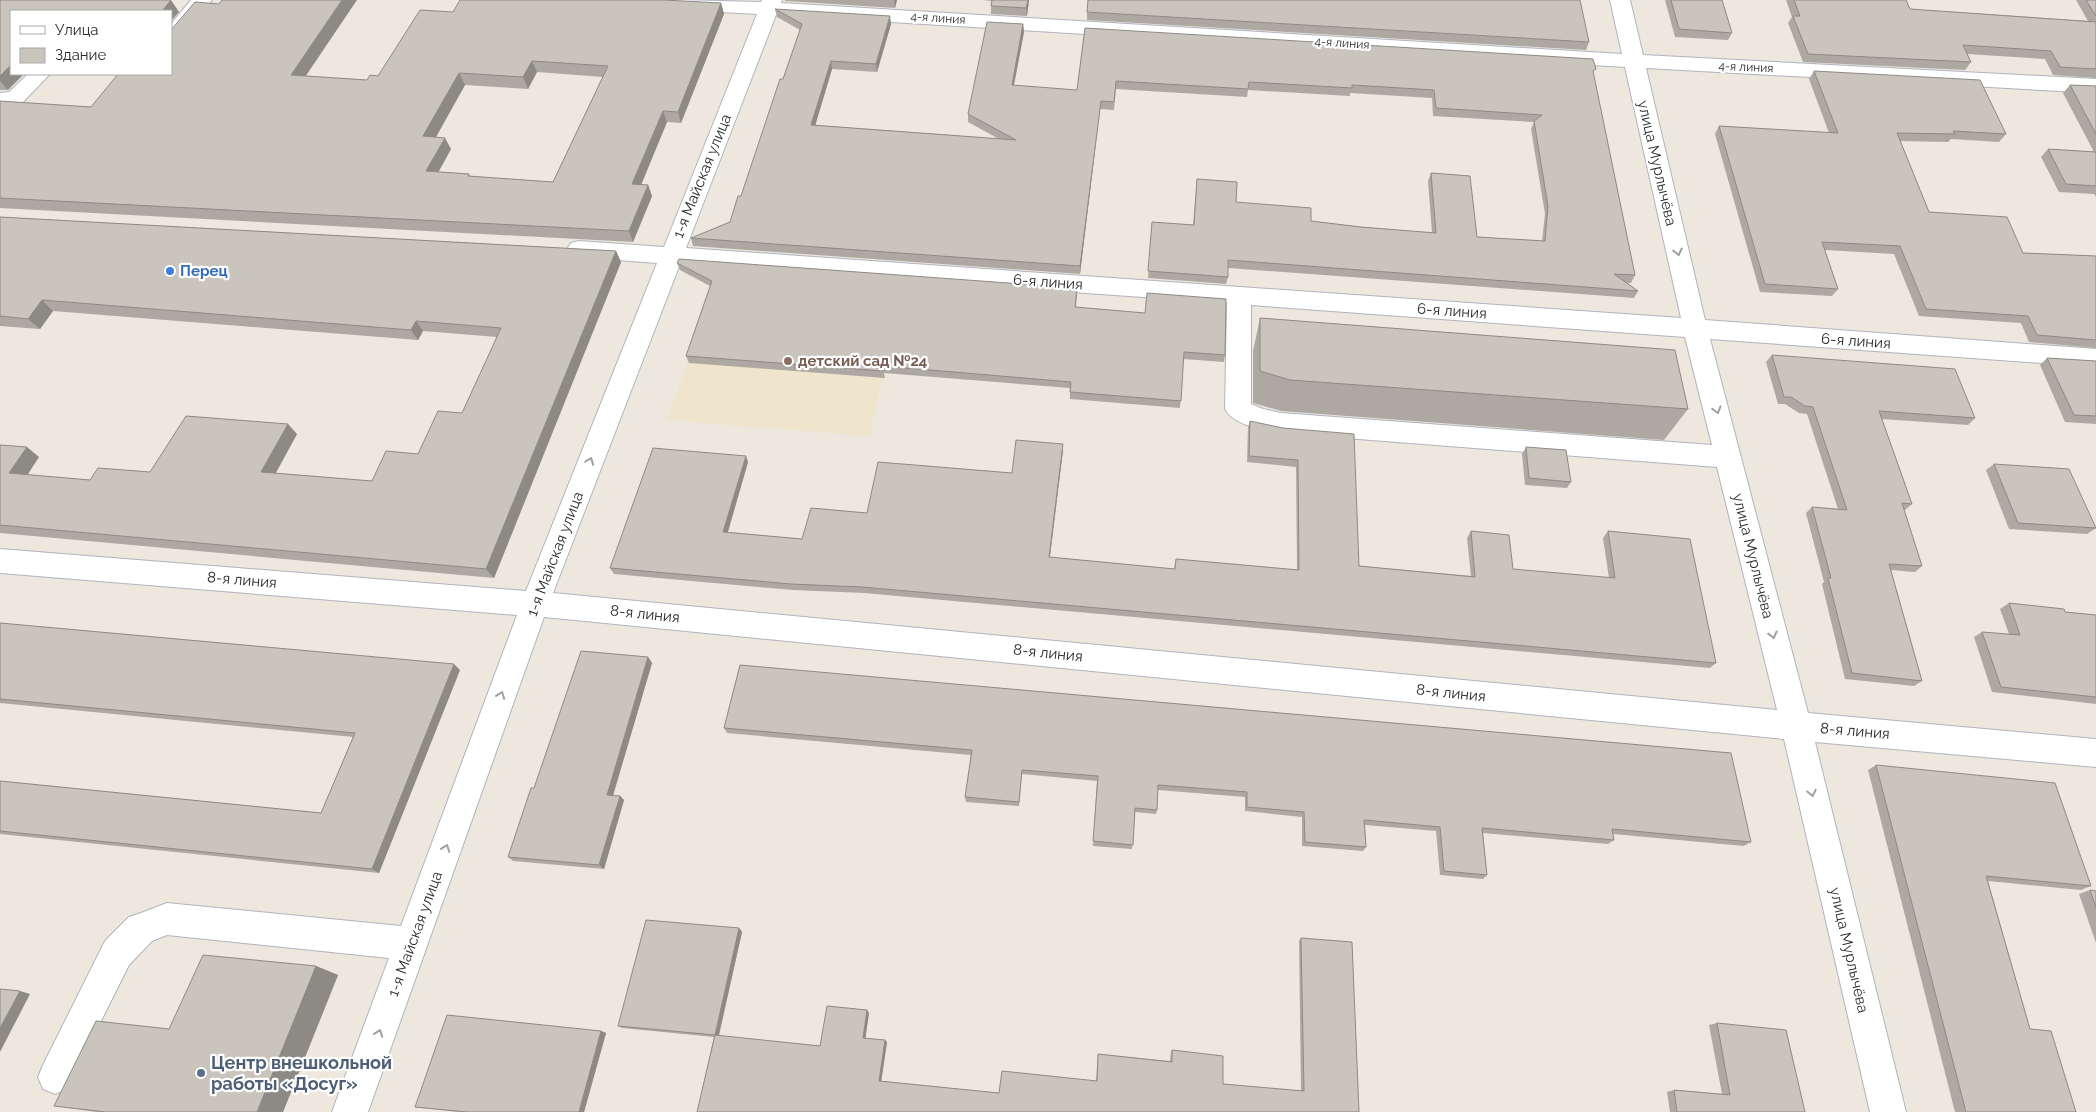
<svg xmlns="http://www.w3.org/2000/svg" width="2096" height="1112" font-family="Raleway,sans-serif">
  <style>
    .education { fill: #efe4cc }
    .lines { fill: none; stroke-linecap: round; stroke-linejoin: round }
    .minor-casing { stroke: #b1b3bf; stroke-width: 2 }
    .minor { fill: #fff; fill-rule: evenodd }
    .wall { fill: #ada9a2; fill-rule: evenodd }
    .shaded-wall { fill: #8d8a84 }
    .building { fill: #c9c5bc; stroke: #8d8a84; fill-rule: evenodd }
    .oneway { stroke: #a0a0a0 }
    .shop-dot { fill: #3f7fe0; stroke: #fff; stroke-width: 2 }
    .education-dot { fill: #8d6e63; stroke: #fff; stroke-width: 2 }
    .service-dot { fill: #5c6f8a; stroke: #fff; stroke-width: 2 }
    .labels { text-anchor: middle; stroke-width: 4.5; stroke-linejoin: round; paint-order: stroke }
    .far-street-label { font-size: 12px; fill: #2b2b2b; stroke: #fff }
    .street-label { font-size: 15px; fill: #2b2b2b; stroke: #fff }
    .shop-label { font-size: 15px; font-weight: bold; fill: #366cbe; stroke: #fff; text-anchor: start }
    .education-label { font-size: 15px; font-weight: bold; fill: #785e54; stroke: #fff; text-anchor: start }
    .near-service-label { font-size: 18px; font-weight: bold; fill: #4e5e75; stroke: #fff; text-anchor: start }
  </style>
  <rect width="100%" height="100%" fill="#ede7dd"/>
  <path class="education" d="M714 289 901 302 869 436 667 420Z"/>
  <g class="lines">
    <defs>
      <g id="minor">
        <path d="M191 0H212L178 41 171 43V24Z"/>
        <path d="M678 0 761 2 762 0H782L781 3 1622 54 1610 0H1630L1643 55 2096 79V93L1646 68 1705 320 2096 349V367L1710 339 1808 713 2096 739V767L1815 742 1906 1112H1870L1784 739 544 617 368 1112H332L389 958 167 935 152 941 129 965 67 1089 55 1094 43 1089 38 1077 43 1065 105 941 129 917 141 913 167 903 401 926 517 615 0 573V549L526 591 657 263 579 257 571 255 567 249 571 243 579 241 664 247 757 14 685 10 678 8 675 4ZM776 15 1625 67 1681 318 686 248ZM680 264 1227 303 1225 409C1234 426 1263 429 1281 433L1717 467 1777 710 553 593ZM1251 305 1685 337 1712 445 1281 413 1263 409 1251 404Z"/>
        <path d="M28 74H50L22 103 0 107V93L9 92Z"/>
      </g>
    </defs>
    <use href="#minor" class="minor-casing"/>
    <use href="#minor" class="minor"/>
  </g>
  <g class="wall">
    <path d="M0 0 179 12 11 11 8 90H0Z"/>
    <path d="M785 0H897L895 8 785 1Z"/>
    <path d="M983 0H1029L1027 16 991 14V6L992 1Z"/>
    <path d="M1665 0H1722L1732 33 1728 40 1675 37Z"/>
    <path d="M1786 0H1906L1910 9 2088 21 2076 0H2096V78L2053 75 2045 59 1967 54 1971 62 1965 70 1803 62 1788 23 1792 17Z"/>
    <path d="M721 3 724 14 681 123 667 122 641 184 648 185 652 196 633 242 0 208V101L91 107 306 76 367 80 378 76 453 12ZM537 72 603 77 553 182 470 176 469 174 438 172 451 149 435 137 465 85 528 89Z"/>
    <path d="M775 9 891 24 877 72 832 69 815 125 999 139 968 122V114L1023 24 1024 32 1014 86 1077 90 1085 28 1593 74 1635 275 1631 283H1627L1638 291 1634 298 1228 268V277L1226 284 1148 278 1152 222 1193 225 1197 179 1236 202 1311 221 1361 227 1432 233 1428 181 1431 173 1477 237 1542 241 1545 214 1531 129 1534 122 1433 116 1432 98 1350 93V96L1248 90 1247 97 1116 89 1114 110 1100 109 1080 274 693 246 691 238 730 222 741 196 783 79 800 30 777 17Z"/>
    <path d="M1087 12 1589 42 1586 50 1087 20Z"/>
    <path d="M1814 71 2006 134 1999 142 1951 139 1948 142 1900 141 1929 212 2023 253 2096 256V348L2029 342 2021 323 1919 316 1894 254 1825 250 1838 289 1832 296 1760 292 1715 134 1719 126 1829 133 1809 79Z"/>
    <path d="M2070 85 2096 86V197L2094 194 2059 192 2041 157 2048 149 2094 152 2063 93Z"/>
    <path d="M0 217 616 251 621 262 494 578 0 533V445L39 457 27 475 90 480 150 472 297 434 275 473 372 481 418 454 462 413 497 337 423 331 418 340 53 311 40 329 0 326Z"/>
    <path d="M677 263 1077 295 1076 307 1225 355 1224 362 1183 359 1180 408 1070 399V388L884 373 885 378 689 363 686 356 710 286 680 270Z"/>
    <path d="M1260 318 1688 409 1664 440 1281 411 1253 403V351Z"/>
    <path d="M1772 355 1975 418 1968 425 1882 419 1912 504 1905 510H1904L1922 566 1915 572 1891 570 1922 681 1914 686 1845 679 1822 584 1824 582 1806 513 1812 507 1838 509 1807 414 1799 413 1785 404H1778L1766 362Z"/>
    <path d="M2047 358 2096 361V424L2065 422 2040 365Z"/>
    <path d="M1250 421 1283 428 1359 566 1471 576 1467 538 1471 531 1513 569 1609 578 1603 538 1608 531 1716 663 1710 668 864 593 793 590 614 574 610 568 748 462 728 532 802 539 867 513 1012 473 1063 450 1050 557 1174 569 1176 559 1297 570 1296 467 1247 462 1248 427Z"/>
    <path d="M1526 447 1571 482 1567 488 1525 485 1522 454Z"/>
    <path d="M1994 464 2096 528 2087 534 2009 529 1986 470Z"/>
    <path d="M2009 603 2065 612 2096 615V704L1992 692 1974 637 1982 632 2009 634 2000 609Z"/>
    <path d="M0 623 460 670 379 873 0 834V781L321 813 353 737 0 703Z"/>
    <path d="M648 657 652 663 613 795 620 796 624 800 604 869 513 861 508 857 534 788Z"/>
    <path d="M740 665 1751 842 1744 846 1613 834 1614 840 1608 844 1483 833 1487 875 1483 879 1440 875 1436 831 1365 825 1366 847 1363 851 1302 846V817L1245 811V797L1158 790 1157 810 1156 814 1135 812 1132 849 1093 846 1097 781 1022 774 1019 806 966 802 965 797 971 755 727 733 724 728Z"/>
    <path d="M1876 765 2091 886 2081 890 1988 881 2030 1029 2076 1112H1955L1868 770Z"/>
    <path d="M2090 890 2096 891V943L2079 894Z"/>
    <path d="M739 928 742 932 719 1036 820 1046 869 1013 865 1038 885 1040 887 1042 881 1081 999 1093 1096 1081 1098 1054 1170 1061 1171 1052 1172 1050 1223 1084 1301 1091 1299 941 1301 938 1359 1112H697L714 1037 622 1028 618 1026Z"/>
    <path d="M316 966 338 975 283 1112H97L54 1106 169 1029Z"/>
    <path d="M1717 1023 1805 1112H1670L1667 1092 1674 1090 1722 1094 1709 1025Z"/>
    <path d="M601 1031 606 1033 584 1112H459L422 1108 415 1107Z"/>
  </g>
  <g class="shaded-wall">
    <path d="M171 0 179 12 171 21V11H162Z"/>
    <path d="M342 0H357L299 86 291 75Z"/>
    <path d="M894 0H897L895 8Z"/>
    <path d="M1028 0H1029L1027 16 1026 8Z"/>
    <path d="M721 3 724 14 681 123 678 112Z"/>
    <path d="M890 16 891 24 877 72 876 64Z"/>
    <path d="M1023 24 1024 32 1012 93V85Z"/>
    <path d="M532 61 537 72 528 89 523 77Z"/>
    <path d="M831 61 832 69 813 133 811 125Z"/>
    <path d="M11 65V74H24L8 90 0 81V76Z"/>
    <path d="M459 73 465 85 430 148 423 136Z"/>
    <path d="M1101 101 1100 109 1080 274V266Z"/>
    <path d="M663 111 667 122 637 195 632 184Z"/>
    <path d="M445 138 451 149 433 182 426 171Z"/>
    <path d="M648 185 652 196 633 242 629 231Z"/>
    <path d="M616 251 621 262 494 578 486 569Z"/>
    <path d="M42 300 53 311 40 329 28 319Z"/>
    <path d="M416 321 423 331 418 340 411 330Z"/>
    <path d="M288 424 297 434 271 482 261 472Z"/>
    <path d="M1063 444V450L1049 563V557Z"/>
    <path d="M27 447 39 457 22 483 9 473Z"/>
    <path d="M746 456 748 462 726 538 723 532Z"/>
    <path d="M648 657 652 663 612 799 607 795Z"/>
    <path d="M454 664 460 670 379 873 372 869Z"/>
    <path d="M620 796 624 800 604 869 599 865Z"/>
    <path d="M739 928 742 932 718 1038 715 1035Z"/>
    <path d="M316 966 338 975 283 1112H257Z"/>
    <path d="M20 991 30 994 0 1052V1028Z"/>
    <path d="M867 1010 869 1013 865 1041 863 1038Z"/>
    <path d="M601 1031 606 1033 584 1112H579Z"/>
    <path d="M885 1040 887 1042 881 1083 879 1081Z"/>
  </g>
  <g class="building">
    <path d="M0 0H171L162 11H11V65L0 76Z"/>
    <path d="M222 0H342L291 75 367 80 370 75 378 76 420 10 453 12 460 0H664L721 3 678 112 663 111 632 184 648 185 629 231 0 198V101L91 107 118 74H171V30L195 2 219 4ZM532 61 608 66 553 182 468 176 469 174 426 171 445 138 423 136 459 73 523 77Z"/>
    <path d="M992 0H1028L1026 8 991 6Z"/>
    <path d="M1088 0H1580L1589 42 1087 12Z"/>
    <path d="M1671 0H1722L1732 33 1679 29Z"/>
    <path d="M1794 0H1906L1910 9 2096 22V69L2060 67 2051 51 1963 45 1971 62 1808 54 1793 16H1800Z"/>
    <path d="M2086 0H2096V16Z"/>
    <path d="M775 9 890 16 876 64 831 61 811 125 1016 140 968 114 987 22 1023 24 1012 85 1077 90 1085 28 1593 59 1596 69 1593 71 1635 275 1614 274 1638 291 1228 260V277L1148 271 1152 222 1194 225 1197 179 1237 182 1236 202 1311 208V221L1361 227 1436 233 1431 173 1470 176 1477 237 1545 241 1548 206 1534 121 1542 115 1436 108 1434 90 1352 85V88L1249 82 1248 89 1116 81 1114 102 1101 101 1080 266 691 238 730 222 738 196H741L780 79H783L802 24Z"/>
    <path d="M1814 71 1980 80 2006 134 1953 131 1955 134 1897 133 1929 212 2007 217 2023 253 2096 256V340L2037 335 2028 316 1926 309 1900 246 1822 242 1838 289 1765 284 1719 126 1838 133Z"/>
    <path d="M2070 85 2096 86V134Z"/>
    <path d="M2048 149 2096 152V186L2066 184Z"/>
    <path d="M0 217 616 251 486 569 0 525V445L27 447 9 473 90 480 98 468 150 472 186 416 288 424 261 472 372 481 386 451 418 454 438 411 462 413 501 328 416 321 411 330 42 300 28 319 0 316Z"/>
    <path d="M679 259 1077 288 1075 307 1145 313 1147 293 1226 299 1225 355 1184 352 1181 401 1070 392 1071 382 871 365 883 371 686 356 712 281 677 263Z"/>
    <path d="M1260 318 1675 350 1688 409 1290 380 1260 371Z"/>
    <path d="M1772 355 1955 369 1975 418 1879 411 1912 504 1902 503 1922 566 1889 564 1922 681 1852 673 1828 578H1831L1812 507 1847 510 1813 407 1805 406 1791 397H1784Z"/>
    <path d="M2047 358 2096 361V416L2074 415Z"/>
    <path d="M1250 421 1283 428 1354 434 1359 566 1475 577 1471 531 1509 535 1513 569 1615 578 1608 531 1690 539 1716 663 862 587 791 584 610 568 653 448 746 456 723 532 802 539 811 508 867 513 878 462 1012 473 1016 440 1063 444 1049 557 1175 569 1176 559 1299 570 1298 460 1249 456Z"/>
    <path d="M1526 447 1566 450 1571 482 1529 478Z"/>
    <path d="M1994 464 2069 469 2096 528 2018 523Z"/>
    <path d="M2009 603 2064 609 2065 612 2096 615V697L2001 687 1982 632 2020 635Z"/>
    <path d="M0 623 454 664 372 869 0 831V781L321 813 355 733 0 699Z"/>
    <path d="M581 651 648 657 607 795 620 796 599 865 508 857 531 788H534Z"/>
    <path d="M740 665 1731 753 1751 842 1612 829 1614 840 1482 828 1487 875 1444 871 1440 827 1364 820 1366 847 1305 842 1304 812 1247 807V792L1158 785 1157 810 1135 808 1133 845 1093 841 1098 776 1022 770 1019 802 965 797 972 750 724 728Z"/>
    <path d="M1876 765 2055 783 2091 886 1986 876 2030 1029 2051 1031 2076 1112H1966Z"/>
    <path d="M2090 890 2096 891V908Z"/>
    <path d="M646 920 739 928 715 1035 618 1026Z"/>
    <path d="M1301 938 1352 942 1359 1112H697L715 1035 820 1046 827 1006 867 1010 863 1038 885 1040 879 1081 999 1093 1002 1071 1097 1081 1098 1054 1172 1062V1050L1223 1056V1084L1304 1091Z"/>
    <path d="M203 955 316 966 257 1112H106L54 1106 96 1021 169 1029Z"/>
    <path d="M0 989 20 991 0 1028Z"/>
    <path d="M447 1015 601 1031 579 1112H467L415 1107Z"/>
    <path d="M1717 1023 1786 1030 1805 1112H1677L1674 1090 1730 1095Z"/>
  </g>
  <defs><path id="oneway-chevron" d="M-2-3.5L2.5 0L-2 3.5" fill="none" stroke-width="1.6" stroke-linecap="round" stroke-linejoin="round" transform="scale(1.25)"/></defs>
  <g class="oneway">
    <use href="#oneway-chevron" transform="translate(1678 252) rotate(77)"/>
    <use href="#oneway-chevron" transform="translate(1717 410) rotate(75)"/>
    <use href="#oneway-chevron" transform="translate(590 461) rotate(-69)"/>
    <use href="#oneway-chevron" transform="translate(1773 635) rotate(76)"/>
    <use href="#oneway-chevron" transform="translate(501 695) rotate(-70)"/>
    <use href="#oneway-chevron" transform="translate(1812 793) rotate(77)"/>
    <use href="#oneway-chevron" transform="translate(446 848) rotate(-70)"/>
    <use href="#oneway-chevron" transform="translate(379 1033) rotate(-70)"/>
  </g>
  <circle class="shop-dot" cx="170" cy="271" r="5"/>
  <circle class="education-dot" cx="788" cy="361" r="5"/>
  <circle class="service-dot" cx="201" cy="1073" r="5"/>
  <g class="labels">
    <g class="far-street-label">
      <text transform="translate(938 18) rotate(4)" y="4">4-я линия</text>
      <text transform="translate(1342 43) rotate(4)" y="4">4-я линия</text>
      <text transform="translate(1746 67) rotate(3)" y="4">4-я линия</text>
    </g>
    <g class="street-label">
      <text transform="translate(1657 163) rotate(77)" y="5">улица Мурлычёва</text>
      <text transform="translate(702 176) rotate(-68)" y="5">1-я Майская улица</text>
      <text transform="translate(1048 282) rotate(4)" y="5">6-я линия</text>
      <text transform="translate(1452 311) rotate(4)" y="5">6-я линия</text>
      <text transform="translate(1856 341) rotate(4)" y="5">6-я линия</text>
      <text transform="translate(555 554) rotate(-69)" y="5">1-я Майская улица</text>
      <text transform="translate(1753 556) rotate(76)" y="5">улица Мурлычёва</text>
      <text transform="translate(242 580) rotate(5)" y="5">8-я линия</text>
      <text transform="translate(645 614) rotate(6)" y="5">8-я линия</text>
      <text transform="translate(1048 653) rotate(6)" y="5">8-я линия</text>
      <text transform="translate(1451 693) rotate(6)" y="5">8-я линия</text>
      <text transform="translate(1855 731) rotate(5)" y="5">8-я линия</text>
      <text transform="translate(415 934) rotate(-70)" y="5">1-я Майская улица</text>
      <text transform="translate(1849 950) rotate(77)" y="5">улица Мурлычёва</text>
    </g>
    <g class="shop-label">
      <text x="180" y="276">Перец</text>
    </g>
    <g class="education-label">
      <text x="798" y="366">детский сад №24</text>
    </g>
    <g class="near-service-label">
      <text x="211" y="1069">Центр внешкольной<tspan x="211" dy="21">работы «Досуг»</tspan></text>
    </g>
  </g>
  <rect x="10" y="10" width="162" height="65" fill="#ffffff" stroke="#aaaaaa"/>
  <rect x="20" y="26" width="25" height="8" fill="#ffffff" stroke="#aaaaaa"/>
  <text x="55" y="35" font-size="15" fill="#2b2b2b">Улица</text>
  <rect x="20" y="48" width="25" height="15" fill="#c9c5bc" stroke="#aaaaaa"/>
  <text x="55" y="60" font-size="15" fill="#2b2b2b">Здание</text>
</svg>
